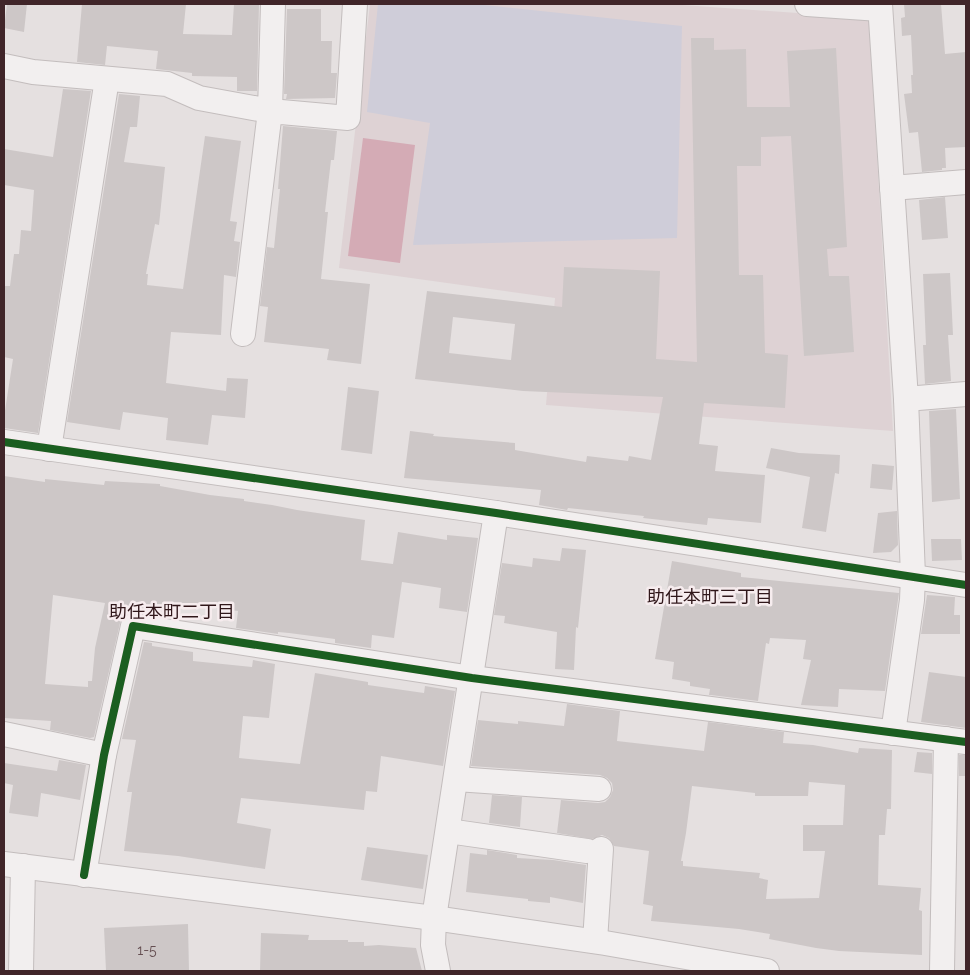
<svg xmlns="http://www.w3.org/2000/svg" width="970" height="975" font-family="Raleway,'Noto Sans JP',sans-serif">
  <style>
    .built { fill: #ded2d4 }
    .green { fill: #cfcdd9 }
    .water { fill: #d4abb5 }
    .building { fill: #cdc7c7; fill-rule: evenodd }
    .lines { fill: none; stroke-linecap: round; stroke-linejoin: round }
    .minor-casing { stroke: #c3bdbd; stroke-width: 26 }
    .minor { stroke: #f2efef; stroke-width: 24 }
    .cycleway-casing { stroke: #f6ecee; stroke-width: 11 }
    .cycleway { stroke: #1b5e20; stroke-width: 8 }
    .labels { text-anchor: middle; stroke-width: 5; stroke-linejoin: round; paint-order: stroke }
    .number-label { font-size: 14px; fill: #654f52 }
    .neighbourhood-label { font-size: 18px; fill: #30171a; stroke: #f6ecee }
  </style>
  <rect width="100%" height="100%" fill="#e5e0e0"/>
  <path class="built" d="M370 4H668L869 18 893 431 546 405 555 298 339 268Z"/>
  <path class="green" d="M378 4H475L682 26 677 238 413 245 430 123 367 112Z"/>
  <path class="water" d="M363 138 415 145 400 263 348 256Z"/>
  <g class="building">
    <path d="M7 4H27L24 32 4 28Z"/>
    <path d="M82 4H186L183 34 232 35 234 4H259L257 91H237V77L192 76V73L156 69 158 51 107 46 105 65 77 62Z"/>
    <path d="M904 4H941L945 54 966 52V147L945 148 946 168H942V170L922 172 918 132 909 133 904 94 912 93 911 75H913L911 35 902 36 901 18 905 17Z"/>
    <path d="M287 9H321V41H332L331 73H337L335 98 286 99 287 94H284Z"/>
    <path d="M691 38H714V50L746 49 747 107H790L787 51 836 48 847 247 827 249 829 276H849L854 352 804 356 791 136 761 137V166H737L739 275H763L765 353 788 355 785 408 704 403 699 444 718 446 715 471 765 475 761 523 708 518 707 525 643 518 644 516 568 508 567 510 539 505 541 490 404 478 410 431 434 434 433 436 515 443V450L586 462 587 456 628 461 629 456 651 460 663 397 523 391 415 379 427 291 562 307 564 267 660 271 656 359 697 362ZM453 317 515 324 511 360 449 353Z"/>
    <path d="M63 89 91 91 38 433 4 428V417L13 359 4 357V286H10L14 254H19L21 230 31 231 34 190 4 185V149L53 157Z"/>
    <path d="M119 94 140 96 137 127H130L124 162 165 167 159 225 155 224 146 274H148L147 285 183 289 205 136 241 141 230 221 237 222 234 241 240 242 236 277 224 275 221 335 171 332 166 383 226 391 227 378 248 379 245 418 212 415 208 445 166 440 168 418 123 412 120 430 67 422Z"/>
    <path d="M283 126 337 131 334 160H331L325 212H328L321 279 370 284 361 364 327 360 329 349 264 342 268 307 260 306 267 247 274 248 280 189H278Z"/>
    <path d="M945 197 948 238 922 240 919 200Z"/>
    <path d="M950 273 953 335H948L951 381 925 384 923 345H926L923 274Z"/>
    <path d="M348 387 379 391 372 454 341 450Z"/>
    <path d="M956 409 960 499 932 502 929 411Z"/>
    <path d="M771 448 799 453 840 455 839 474 835 473 826 532 802 528 810 477 766 468Z"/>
    <path d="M872 464 894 466 892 490 870 488Z"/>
    <path d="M4 476 45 482V479L104 485 105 481 160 484V486L210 495 244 499V501L272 505 297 510 365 520 361 560 393 564 398 532 447 540V535L478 538 467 612 439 608 441 588 402 582 394 638 372 635 371 648 335 643V639L289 633 278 632V634L236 628 238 611 197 606 196 610 156 604 155 615 129 613 123 617 120 623 94 737 90 738 50 730 51 721 4 718ZM53 595 105 603 95 648 92 681H88V687L45 684Z"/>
    <path d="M897 511 898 545 891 552 873 553 878 513Z"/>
    <path d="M931 539H961L962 560 932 561Z"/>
    <path d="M562 548 586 550 578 628 576 627 574 670 555 669 557 632 504 623 505 616 494 615 502 563 532 567 533 558 560 561Z"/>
    <path d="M672 561 741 573V577L899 593 885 691 839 689 838 707 801 705 811 660 803 659 806 640 770 638 769 644 766 643 758 701 711 695H709L710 689 690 686V682L672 679 674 662 655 659Z"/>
    <path d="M927 595 955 597 954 615H960V634H921Z"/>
    <path d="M144 642 152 643V646L193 652V661L252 667 253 660 275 664 269 718 243 716 239 758 300 764 315 673 368 682V685L424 693 425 686 455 691 443 766 381 756 377 792 366 791 364 810 241 798 237 823 271 829 265 869 178 856 124 851 132 792H127L136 740 122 739Z"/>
    <path d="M929 672 966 677V728L921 722Z"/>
    <path d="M567 704 620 711 617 741 704 751 708 722 784 732 783 743 813 745 858 753 859 748 892 750 891 809H887L885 835H879L878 885 921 888 919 910 922 911V955L839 951 816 948 769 939 770 934 739 929 651 921 653 906 643 904 649 851 614 846 609 838 602 835 592 839 557 833 561 800 598 803 605 802 610 797 613 790 612 783 607 778 600 775 471 766 478 720 518 724V721L564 726ZM809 782 845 785 843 825H803V851H825L819 898 766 899 768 880 759 878 760 873 683 866V861H681L686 833 692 786 755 793V796H808Z"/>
    <path d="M917 752 932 753V774L914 772Z"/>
    <rect x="959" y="755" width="7" height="21"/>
    <path d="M59 760 86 765 80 800 41 793 38 817 9 813 13 785 4 783V763L57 771Z"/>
    <path d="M492 795 522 797 520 827 489 823Z"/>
    <path d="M367 847 428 855 423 889 361 880Z"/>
    <path d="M487 850 517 855V858L553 860 586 865 583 903 550 897V903L528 901V899L466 892 470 853 487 855Z"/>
    <path d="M188 924 189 971H106L104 928Z"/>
    <path d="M261 933 309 935 308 940H348V942H364V946L379 945 416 948 422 971H400V970L260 971Z"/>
  </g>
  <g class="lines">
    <defs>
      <g id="minor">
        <path d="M807 4 880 9"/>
        <path d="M880 4 906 399 913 576 912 600 893 733"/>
        <path d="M4 66 33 72 167 84 199 98 270 111 273 4"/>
        <path d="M892 188 966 182"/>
        <path d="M243 334 270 111 348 118 355 4"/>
        <path d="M906 399 966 394"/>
        <path d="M4 442 496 513 966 585"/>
        <path d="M49 449 107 79"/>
        <path d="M4 734 104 755"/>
        <path d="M456 779 599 789"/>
        <path d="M448 831 587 851"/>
        <path d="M4 864 434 918 605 943 767 971"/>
        <path d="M84 875 104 755 133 626 472 678 966 742"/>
        <path d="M595 941 601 849"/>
        <path d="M21 971 23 866"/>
        <path d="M438 971 433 945 434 918 496 513"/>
        <path d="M942 971 946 739"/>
      </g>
    </defs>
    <use href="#minor" class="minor-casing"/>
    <use href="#minor" class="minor"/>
    <defs>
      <g id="cycleway">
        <path d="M4 442 496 513 966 585"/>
        <path d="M84 875 104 755 133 626 472 678 966 742"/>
      </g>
    </defs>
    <use href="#cycleway" class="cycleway-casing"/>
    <use href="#cycleway" class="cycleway"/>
  </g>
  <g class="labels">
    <g class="number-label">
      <text x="147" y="955">1-5</text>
    </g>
    <g class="neighbourhood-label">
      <text x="710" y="603">助任本町三丁目</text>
      <text x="172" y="618">助任本町二丁目</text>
    </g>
  </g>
  <rect width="970" height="975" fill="none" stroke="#402529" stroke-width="10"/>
</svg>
